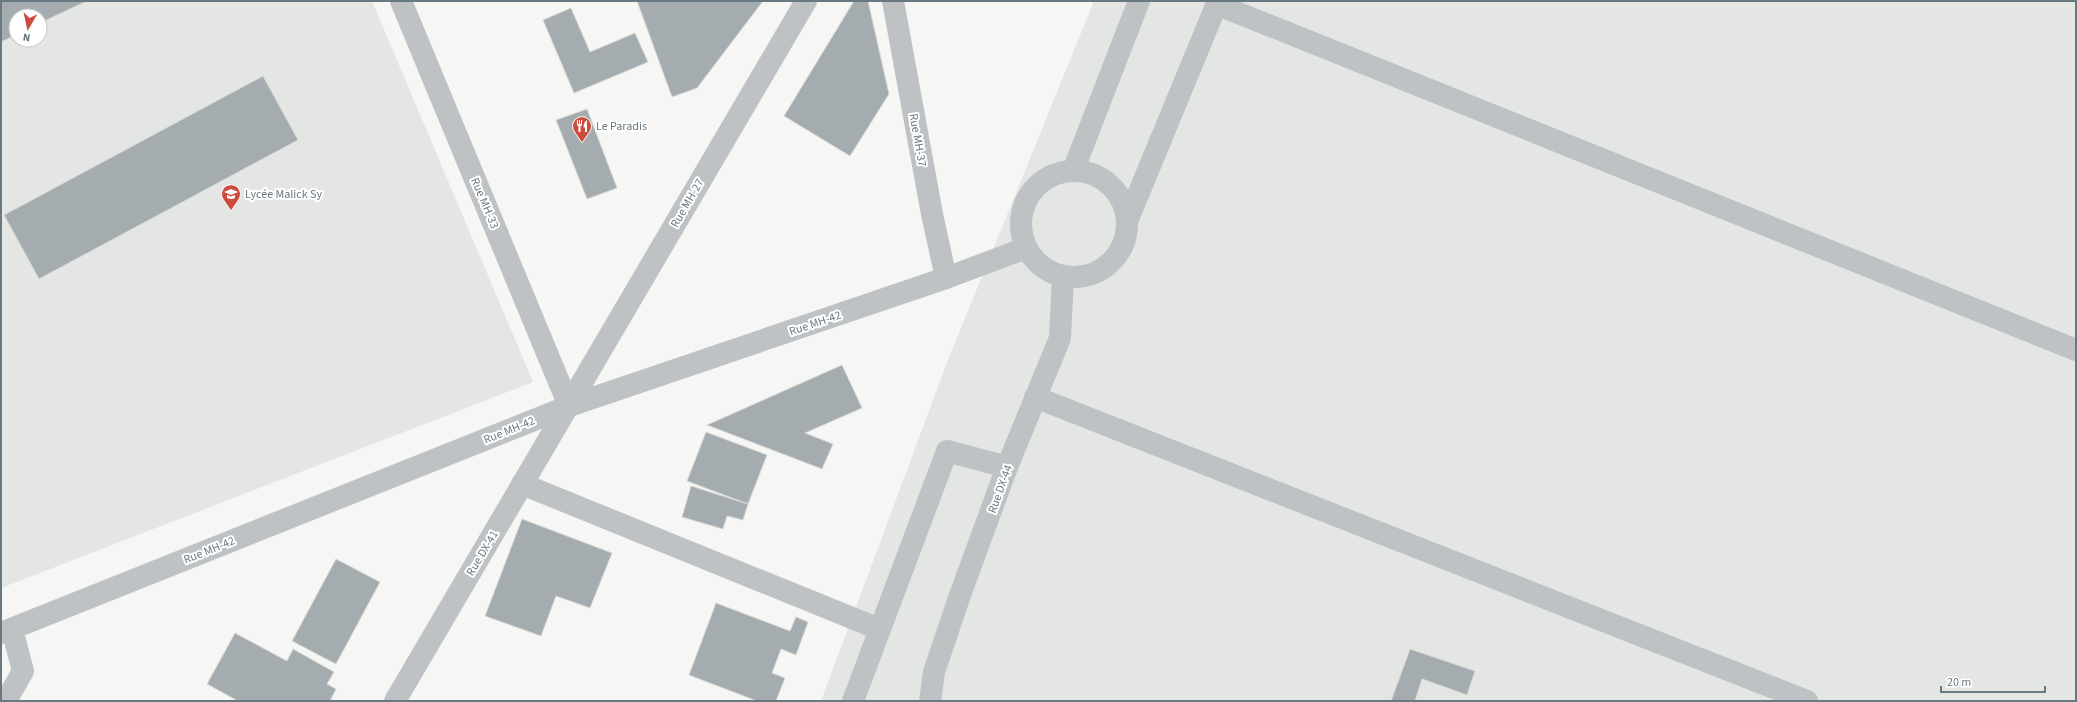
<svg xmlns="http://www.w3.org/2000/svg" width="2077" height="702" font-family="'Source Sans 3',sans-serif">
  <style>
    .built { fill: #e4e6e4; fill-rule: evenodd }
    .building { fill: #a4acb0; stroke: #d8d8d6 }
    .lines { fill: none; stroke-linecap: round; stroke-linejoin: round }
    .minor { stroke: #bec2c5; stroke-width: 22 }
    .tertiary { stroke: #bec2c5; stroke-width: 22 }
    .labels { text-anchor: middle; stroke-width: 4; stroke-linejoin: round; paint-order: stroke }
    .poi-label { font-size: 12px; fill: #697981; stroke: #fff; text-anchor: start }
    .street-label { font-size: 12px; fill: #697981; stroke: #fff }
  </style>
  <rect width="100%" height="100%" fill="#f6f6f4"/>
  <g class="built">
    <path d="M1 1H372L533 382 1 588ZM16 16H40V40H16Z"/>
    <path d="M1094 1H2076V701H821L948 360Z"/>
  </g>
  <g class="building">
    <path d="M1 1H87L40 23V16H16V35L1 42Z"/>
    <path d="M637 1H763L697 88 672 97Z"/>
    <path d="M854 1H868L889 94 850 156 784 116Z"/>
    <path d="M571 8 590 52 635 33 648 62 574 93 543 20Z"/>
    <path d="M263 76 298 140 39 279 4 215Z"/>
    <path d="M587 109 617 188 587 199 556 120Z"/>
    <path d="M842 365 862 408 805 433 833 444 822 469 707 425Z"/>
    <path d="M706 432 767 455 748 504 687 481Z"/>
    <path d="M691 486 748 504 743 520 727 516 723 529 682 517Z"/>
    <path d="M522 519 612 553 590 608 556 596 541 636 485 616Z"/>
    <path d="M336 559 380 582 336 664 292 641Z"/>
    <path d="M716 603 790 631 796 617 808 622 796 655 781 649 772 673 785 678 776 701H757L689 675Z"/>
    <path d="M235 633 287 661 293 649 334 672 327 684 336 689 330 701H238L207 684Z"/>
    <path d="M1410 649 1475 671 1467 695 1422 679 1415 701H1391Z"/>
  </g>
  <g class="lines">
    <g class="minor">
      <path d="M401 1 569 406"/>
      <path d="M893 1 932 214 946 278"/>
      <path d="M1216 4 2076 350"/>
      <path d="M1035 397 1807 701"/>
      <path d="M522 484 879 629"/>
      <path d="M1 633 569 406 946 278 1026 248"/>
      <path d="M6 701 23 671 12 629"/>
      <path d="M395 701 806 1"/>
      <path d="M853 701 947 451 1007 467"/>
    </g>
    <g class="tertiary">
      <path d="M1073 171 1139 1"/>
      <circle cx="1074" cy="224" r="53"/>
      <path d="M1128 219 1218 1"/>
      <path d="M930 701 934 672 960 595 1007 467 1060 338 1063 276"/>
    </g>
  </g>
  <defs>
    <symbol id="restaurant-pin" viewBox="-11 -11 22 30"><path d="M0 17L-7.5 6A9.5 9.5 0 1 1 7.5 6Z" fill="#cc4c3e" stroke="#fff"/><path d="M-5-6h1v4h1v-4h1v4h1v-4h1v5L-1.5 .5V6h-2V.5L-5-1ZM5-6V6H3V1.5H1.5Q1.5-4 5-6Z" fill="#fff"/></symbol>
    <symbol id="school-pin" viewBox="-11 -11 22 30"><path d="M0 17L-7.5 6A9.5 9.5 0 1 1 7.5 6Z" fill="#cc4c3e" stroke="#fff"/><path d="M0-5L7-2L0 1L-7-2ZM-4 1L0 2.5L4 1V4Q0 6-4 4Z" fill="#fff"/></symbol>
  </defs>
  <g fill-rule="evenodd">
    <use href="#restaurant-pin" x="571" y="115" width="22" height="30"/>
    <use href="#school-pin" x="220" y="183" width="22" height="30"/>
  </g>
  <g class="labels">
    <g class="poi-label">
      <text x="596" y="130">Le Paradis</text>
      <text x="245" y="198">Lycée Malick Sy</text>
    </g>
    <g class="street-label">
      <text transform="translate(918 140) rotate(80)" y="4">Rue MH-37</text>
      <text transform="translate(485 203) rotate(67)" y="4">Rue MH-33</text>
      <text transform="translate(687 203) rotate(-60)" y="4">Rue MH-27</text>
      <text transform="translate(815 323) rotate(-19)" y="4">Rue MH-42</text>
      <text transform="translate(509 430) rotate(-22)" y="4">Rue MH-42</text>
      <text transform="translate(1000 489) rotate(-70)" y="4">Rue DX-44</text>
      <text transform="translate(209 550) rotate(-22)" y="4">Rue MH-42</text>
      <text transform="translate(482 553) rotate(-59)" y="4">Rue DX-41</text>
    </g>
  </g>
  <rect width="2077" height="702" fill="none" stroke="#697981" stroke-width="4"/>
  <g transform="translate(28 28) rotate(189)"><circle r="19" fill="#ffffff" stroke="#c3c9cd"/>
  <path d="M0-3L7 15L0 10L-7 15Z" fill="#cc4c3e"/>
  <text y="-6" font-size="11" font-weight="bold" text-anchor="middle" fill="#697981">N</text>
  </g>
  <path d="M1941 686v6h104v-6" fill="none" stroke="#697981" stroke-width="2"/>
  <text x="1947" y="686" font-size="12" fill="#697981" stroke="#ffffff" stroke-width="3" paint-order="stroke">20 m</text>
</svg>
